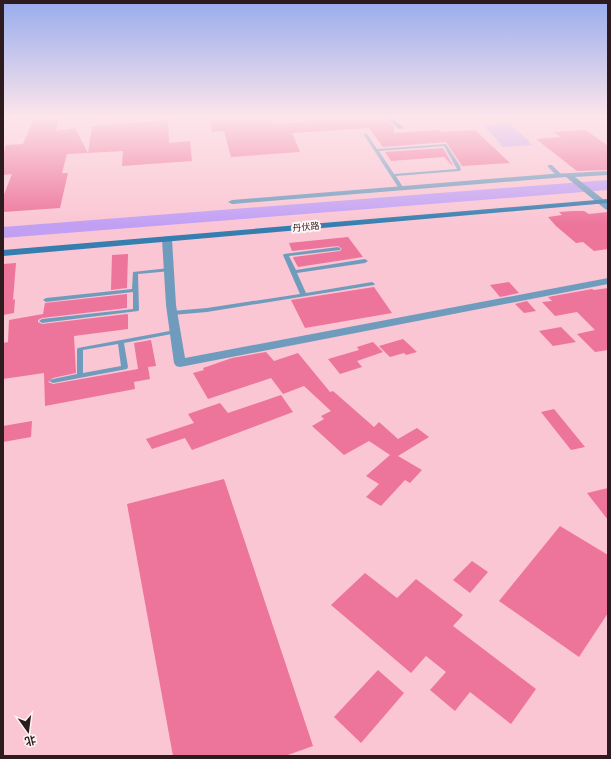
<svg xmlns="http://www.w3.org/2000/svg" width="611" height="759" font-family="Cabin,'Noto Sans SC',sans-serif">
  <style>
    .water { fill: #c1a0f4 }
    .building { fill: #ed749b }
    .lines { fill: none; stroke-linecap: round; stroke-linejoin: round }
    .lane { fill: #6f9cbd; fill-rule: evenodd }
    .street { fill: #6f9cbd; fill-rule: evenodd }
    .secondary { fill: #357eaf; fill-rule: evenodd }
    .labels { text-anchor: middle; stroke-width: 4; stroke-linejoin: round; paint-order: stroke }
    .far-street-label { font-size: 9px; fill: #2e1b20; stroke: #fff4f6 }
  </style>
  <rect width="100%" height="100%" fill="#fac6d3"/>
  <g class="water">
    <path d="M509 123 530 142H528L532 145 503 147 484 125Z"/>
    <path d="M608 180V190L3 238V227Z"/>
  </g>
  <g class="building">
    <path d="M34 118H59L56 131 75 128 88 153 67 154 62 173H68L60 208 3 212V197L12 174 3 175V155L6 145 23 144Z"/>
    <path d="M209 118H272V124L307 122 305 118H385L394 127V133L440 130 441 132 475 130 510 163 462 166 446 142 383 147 369 128 292 133 300 152 231 157 224 131 212 132Z"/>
    <path d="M168 120 169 143 190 141 192 161 122 166 123 151 88 153 92 126Z"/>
    <path d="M586 130 608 146V170L577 171 536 139 561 137 553 132Z"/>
    <path d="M443 148 454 167 444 157 391 161 385 152Z"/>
    <path d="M573 211H584L589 214 608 212V249L594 251 583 242 576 243 556 226 548 217 562 215 559 212Z"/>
    <path d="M348 237 363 257 298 267 293 258 294 257 340 251 342 249 338 246 292 251 289 243Z"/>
    <path d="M128 254 127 288 111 290 112 255Z"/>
    <path d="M16 263 13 300 15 299 14 313 3 315V264Z"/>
    <path d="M509 282 519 293 500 297 490 285Z"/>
    <path d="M374 287 392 313 305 328 291 300Z"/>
    <path d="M608 288V350L595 352 577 334 595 330 577 312 555 316 542 302 552 301 548 297 592 289 594 290Z"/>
    <path d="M127 294V308L42 318 38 320V322L42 324 127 314 128 315V329L74 336 76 373 53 378 48 382 53 384 138 369 134 343 151 340 156 366 148 367 150 379 134 382 135 389 45 406 44 373 3 379V343L8 342 9 320 43 314 45 303Z"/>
    <path d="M527 301 536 311 524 313 515 304Z"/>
    <path d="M561 327 576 342 553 346 539 331Z"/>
    <path d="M403 339 417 352 406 355 404 353 390 357 379 346Z"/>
    <path d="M373 342 383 352 357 361 362 367 340 374 328 359 359 350 357 347Z"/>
    <path d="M266 352 274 361 298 353 330 392 333 391 374 427 379 422 398 439 417 428 429 437 398 456 422 470 410 483 405 480 381 506 366 497 379 484 366 476 390 455 369 441 344 455 312 426 324 419 321 416 331 411 304 386 283 394 271 378 208 399 193 373 204 370 203 368 232 358Z"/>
    <path d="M281 395 293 412 192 450 185 438 152 449 146 439 194 423 188 414 220 403 228 413Z"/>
    <path d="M554 409 585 447 571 450 541 412Z"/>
    <path d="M32 421 31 437 3 442V426Z"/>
    <path d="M224 479 313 746 285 756H173L127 504Z"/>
    <path d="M608 488V520L587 493Z"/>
    <path d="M560 526 608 555V613L579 657 499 601Z"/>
    <path d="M472 561 488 572 470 593 453 580Z"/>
    <path d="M365 573 397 598 416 579 463 615 453 626 536 689 511 724 470 692 455 711 430 690 446 672 426 656 411 673 331 605Z"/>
    <path d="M378 670 404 693 361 743 334 717Z"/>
  </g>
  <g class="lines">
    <g class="lane">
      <path d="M365 134H367L377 149 446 144 460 166 461 170 459 171 396 176 404 189 400 190 364 135ZM444 146 457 169 394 174 379 151Z"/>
      <path d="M548 165H552L562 175V177H558L548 167Z"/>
      <path d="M338 247 341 249 340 250 289 256 296 270 365 259 368 261 365 263 297 273 306 293 372 282 375 284 374 285 207 312 172 315 169 313 172 311 207 308 300 294 283 255 284 254Z"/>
      <path d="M169 268 171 269V271L138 274 139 310 138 311 42 323 39 321 42 319 133 309V292L46 302 43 300 46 298 132 289 133 272Z"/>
      <path d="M175 330 178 332 177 333 124 343 128 367 127 369 53 383 49 381 53 379 77 374V349L78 348ZM118 344 121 366 83 373V350Z"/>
    </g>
    <g class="street">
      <path d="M608 171V175L575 177 608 203V210L605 209 566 177 232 204 228 202 232 200 551 174Z"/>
      <path d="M167 236 172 239 176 305 185 358 608 278V284L180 367 176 366 174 363 166 305 162 239Z"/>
    </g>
    <g class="secondary">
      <path d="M386 118H393L404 128 399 129Z"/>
      <path d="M608 199V203L3 256V250Z"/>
    </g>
  </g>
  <linearGradient id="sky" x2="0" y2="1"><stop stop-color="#98aced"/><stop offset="0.52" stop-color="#fde5eb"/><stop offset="1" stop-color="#fde5eb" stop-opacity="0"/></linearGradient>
  <rect width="611" height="225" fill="url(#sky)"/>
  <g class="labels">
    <g class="far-street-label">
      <text transform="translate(306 227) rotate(-5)" y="3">丹伏路</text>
    </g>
  </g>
  <rect width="611" height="759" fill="none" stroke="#2e1b20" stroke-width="8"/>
  <g transform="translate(28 731) rotate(166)" stroke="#fff4f6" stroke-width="3" paint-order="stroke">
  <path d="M0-3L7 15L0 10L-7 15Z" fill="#2e1b20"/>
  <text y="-6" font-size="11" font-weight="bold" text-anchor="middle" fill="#2e1b20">北</text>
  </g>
</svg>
